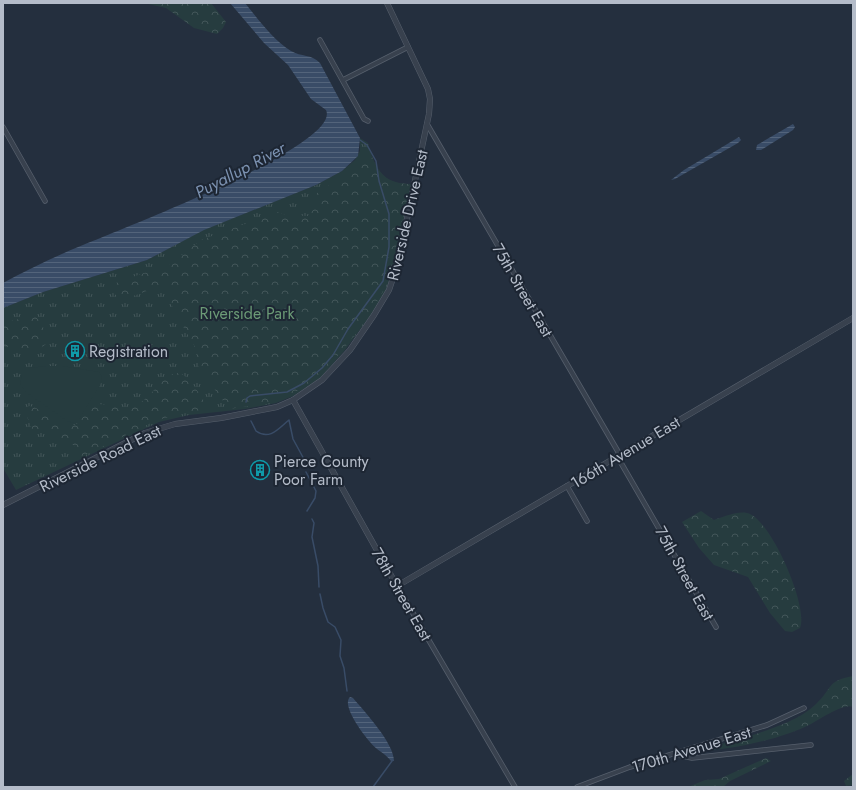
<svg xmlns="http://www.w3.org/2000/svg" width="856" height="790" font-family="Jost,sans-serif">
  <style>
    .grass { fill: url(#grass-tufts) }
    .forest { fill: url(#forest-crowns) }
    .garden { fill: #263c3f }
    .water { fill: url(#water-rules) }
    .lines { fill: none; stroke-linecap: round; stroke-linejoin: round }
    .stream { stroke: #394c67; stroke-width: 1.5 }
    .minor-casing { stroke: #565f6c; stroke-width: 5.5 }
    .tertiary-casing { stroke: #565f6c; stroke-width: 6 }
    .minor { stroke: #38414e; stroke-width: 4 }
    .tertiary { stroke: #38414e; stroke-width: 5 }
    .labels { text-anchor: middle; stroke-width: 4; stroke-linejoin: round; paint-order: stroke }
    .street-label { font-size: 16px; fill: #b4bcc9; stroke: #1d2633 }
    .park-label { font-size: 16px; fill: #6b9a76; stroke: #1d2633 }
    .poi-label { font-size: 16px; fill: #b4bcc9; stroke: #1d2633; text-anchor: start }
    .water-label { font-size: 17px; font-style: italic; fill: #7c92b1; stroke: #1d2633 }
  </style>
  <defs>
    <pattern id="grass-tufts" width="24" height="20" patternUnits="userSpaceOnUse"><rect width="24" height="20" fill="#263c3f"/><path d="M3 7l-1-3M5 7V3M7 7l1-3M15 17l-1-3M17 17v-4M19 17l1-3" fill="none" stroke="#435659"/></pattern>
    <pattern id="forest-crowns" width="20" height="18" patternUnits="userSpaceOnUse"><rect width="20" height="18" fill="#263c3f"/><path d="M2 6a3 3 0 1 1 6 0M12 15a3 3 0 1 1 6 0" fill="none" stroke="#435659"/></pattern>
    <pattern id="water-rules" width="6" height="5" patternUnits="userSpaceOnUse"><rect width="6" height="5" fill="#394c67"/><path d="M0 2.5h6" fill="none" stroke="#53647b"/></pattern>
  </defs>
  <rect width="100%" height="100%" fill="#242f3e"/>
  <path class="grass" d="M360 138 368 143C375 168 381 184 411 184L394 266 383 298 345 350 320 378 293 396 276 403 245 409 189 415 159 422 16 490 3 468V308L43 292 147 260 203 230 316 185 342 171 355 160 360 151Z"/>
  <g class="forest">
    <path d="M144 3H211L226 22 223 28 217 34 194 28 166 8Z"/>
    <path d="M372 157C381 176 388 184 411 184L387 284C369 320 324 382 286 397 269 404 248 406 229 409L199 368 195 347 173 309 168 289C149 282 128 309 111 291V286L118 282 170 264 201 240 278 212 286 215 308 216 313 210 312 201 314 195Z"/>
    <path d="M35 315 50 338 49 342C41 348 32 354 21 352 14 350 11 344 3 347V323Z"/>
    <path d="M175 373C188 372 197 391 204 401L206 405 205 409 172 416 155 421 83 456 76 454 74 446 70 442 32 429 26 414 25 409 29 406 34 407 68 426C81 427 84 413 91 405 104 401 118 411 131 407 151 401 157 380 175 373Z"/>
    <path d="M701 511 714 520C723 517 737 511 747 513 770 517 809 607 800 628L792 632 785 631 770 613 748 577 714 565 699 548 682 522Z"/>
    <path d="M853 676V707C843 703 821 719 811 724 782 739 731 750 699 751L700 749C727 743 763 733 788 722 797 718 809 711 816 704 833 688 826 681 853 676Z"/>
    <path d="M766 758 771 761 730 781 723 787H688L705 780 719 779Z"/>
    <path d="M853 774V785L846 786 844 781Z"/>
  </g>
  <path class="garden" d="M46 366H62L99 372C103 377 102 380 100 385L79 419 74 423 67 421 26 392 20 384 22 375 30 368Z"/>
  <g class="water">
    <path d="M230 3H245C258 19 273 40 291 51 301 57 312 54 320 63L360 138 358 156 342 171 316 185 204 230 147 260 43 292 3 308V283C29 269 56 256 83 245 113 232 343 145 326 110L311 99 288 65 264 43Z"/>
    <path d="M793 124 795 127 793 130 761 150H756L757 145Z"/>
    <path d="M739 137 741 140 738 143 675 179 671 180 684 170Z"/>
    <path d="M350 697 353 698C364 711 394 743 394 761H391C385 753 376 750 370 742 363 734 341 705 350 697Z"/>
  </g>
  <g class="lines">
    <g class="stream">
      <path d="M246 402 247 398 250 396 287 392 304 383 322 368 333 355 348 329 383 281 389 247V214L379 181 376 161 367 145 360 140"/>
      <path d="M251 421 256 431C270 441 279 428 289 420L293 439 305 461"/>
      <path d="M306 472 316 491 315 498 307 511"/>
      <path d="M312 519 314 523 312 537 318 566 319 587"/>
      <path d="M320 594 323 608 328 622 335 627 341 640 340 656 344 668 347 691"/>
      <path d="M373 787 392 761"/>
    </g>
    <defs>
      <g id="minor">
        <path d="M320 40 364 119 368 121"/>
        <path d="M343 80 408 47"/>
        <path d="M427 124 620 455"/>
        <path d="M3 127 45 201"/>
        <path d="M617 456 716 627"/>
        <path d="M567 486 587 521"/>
        <path d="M397 586 515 787"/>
        <path d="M674 754 692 758 811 745"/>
        <path d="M577 787 630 767 767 725 804 708"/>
      </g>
      <g id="tertiary">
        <path d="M293 400 397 586 853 318"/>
        <path d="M3 505 145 433 175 424 221 418 277 407 293 400 322 380 350 350 374 315 389 290 397 266 429 114 430 99 428 89 387 3"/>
      </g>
    </defs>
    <use href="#minor" class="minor-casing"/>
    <use href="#tertiary" class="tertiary-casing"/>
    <use href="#minor" class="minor"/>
    <use href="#tertiary" class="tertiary"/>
  </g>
  <defs>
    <symbol id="building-ring" viewBox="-11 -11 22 22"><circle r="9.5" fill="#1d2633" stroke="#0f9aa8" stroke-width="1.5"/><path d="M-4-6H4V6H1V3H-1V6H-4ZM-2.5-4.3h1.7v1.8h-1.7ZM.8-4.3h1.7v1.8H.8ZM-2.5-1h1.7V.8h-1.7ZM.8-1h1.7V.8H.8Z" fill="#0f9aa8"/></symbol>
  </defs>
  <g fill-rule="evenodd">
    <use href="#building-ring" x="64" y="340" width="22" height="22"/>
    <use href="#building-ring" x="249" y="459" width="22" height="22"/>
  </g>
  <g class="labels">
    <g class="street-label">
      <text transform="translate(407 215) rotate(-77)" y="6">Riverside Drive East</text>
      <text transform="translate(523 290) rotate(60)" y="6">75th Street East</text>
      <text transform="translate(625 452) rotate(-31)" y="6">166th Avenue East</text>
      <text transform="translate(100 458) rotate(-26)" y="6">Riverside Road East</text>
      <text transform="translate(685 573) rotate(61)" y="6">75th Street East</text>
      <text transform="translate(402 594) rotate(60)" y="6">78th Street East</text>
      <text transform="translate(691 749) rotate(-17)" y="6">170th Avenue East</text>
    </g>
    <g class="park-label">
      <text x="247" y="319">Riverside Park</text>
    </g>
    <g class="poi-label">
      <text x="89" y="357">Registration</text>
      <text x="274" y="467">Pierce County<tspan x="274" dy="18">Poor Farm</tspan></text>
    </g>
    <g class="water-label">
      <text transform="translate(240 170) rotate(-28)" y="6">Puyallup River</text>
    </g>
  </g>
  <rect width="856" height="790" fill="none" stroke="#b4bcc9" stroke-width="8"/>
</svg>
